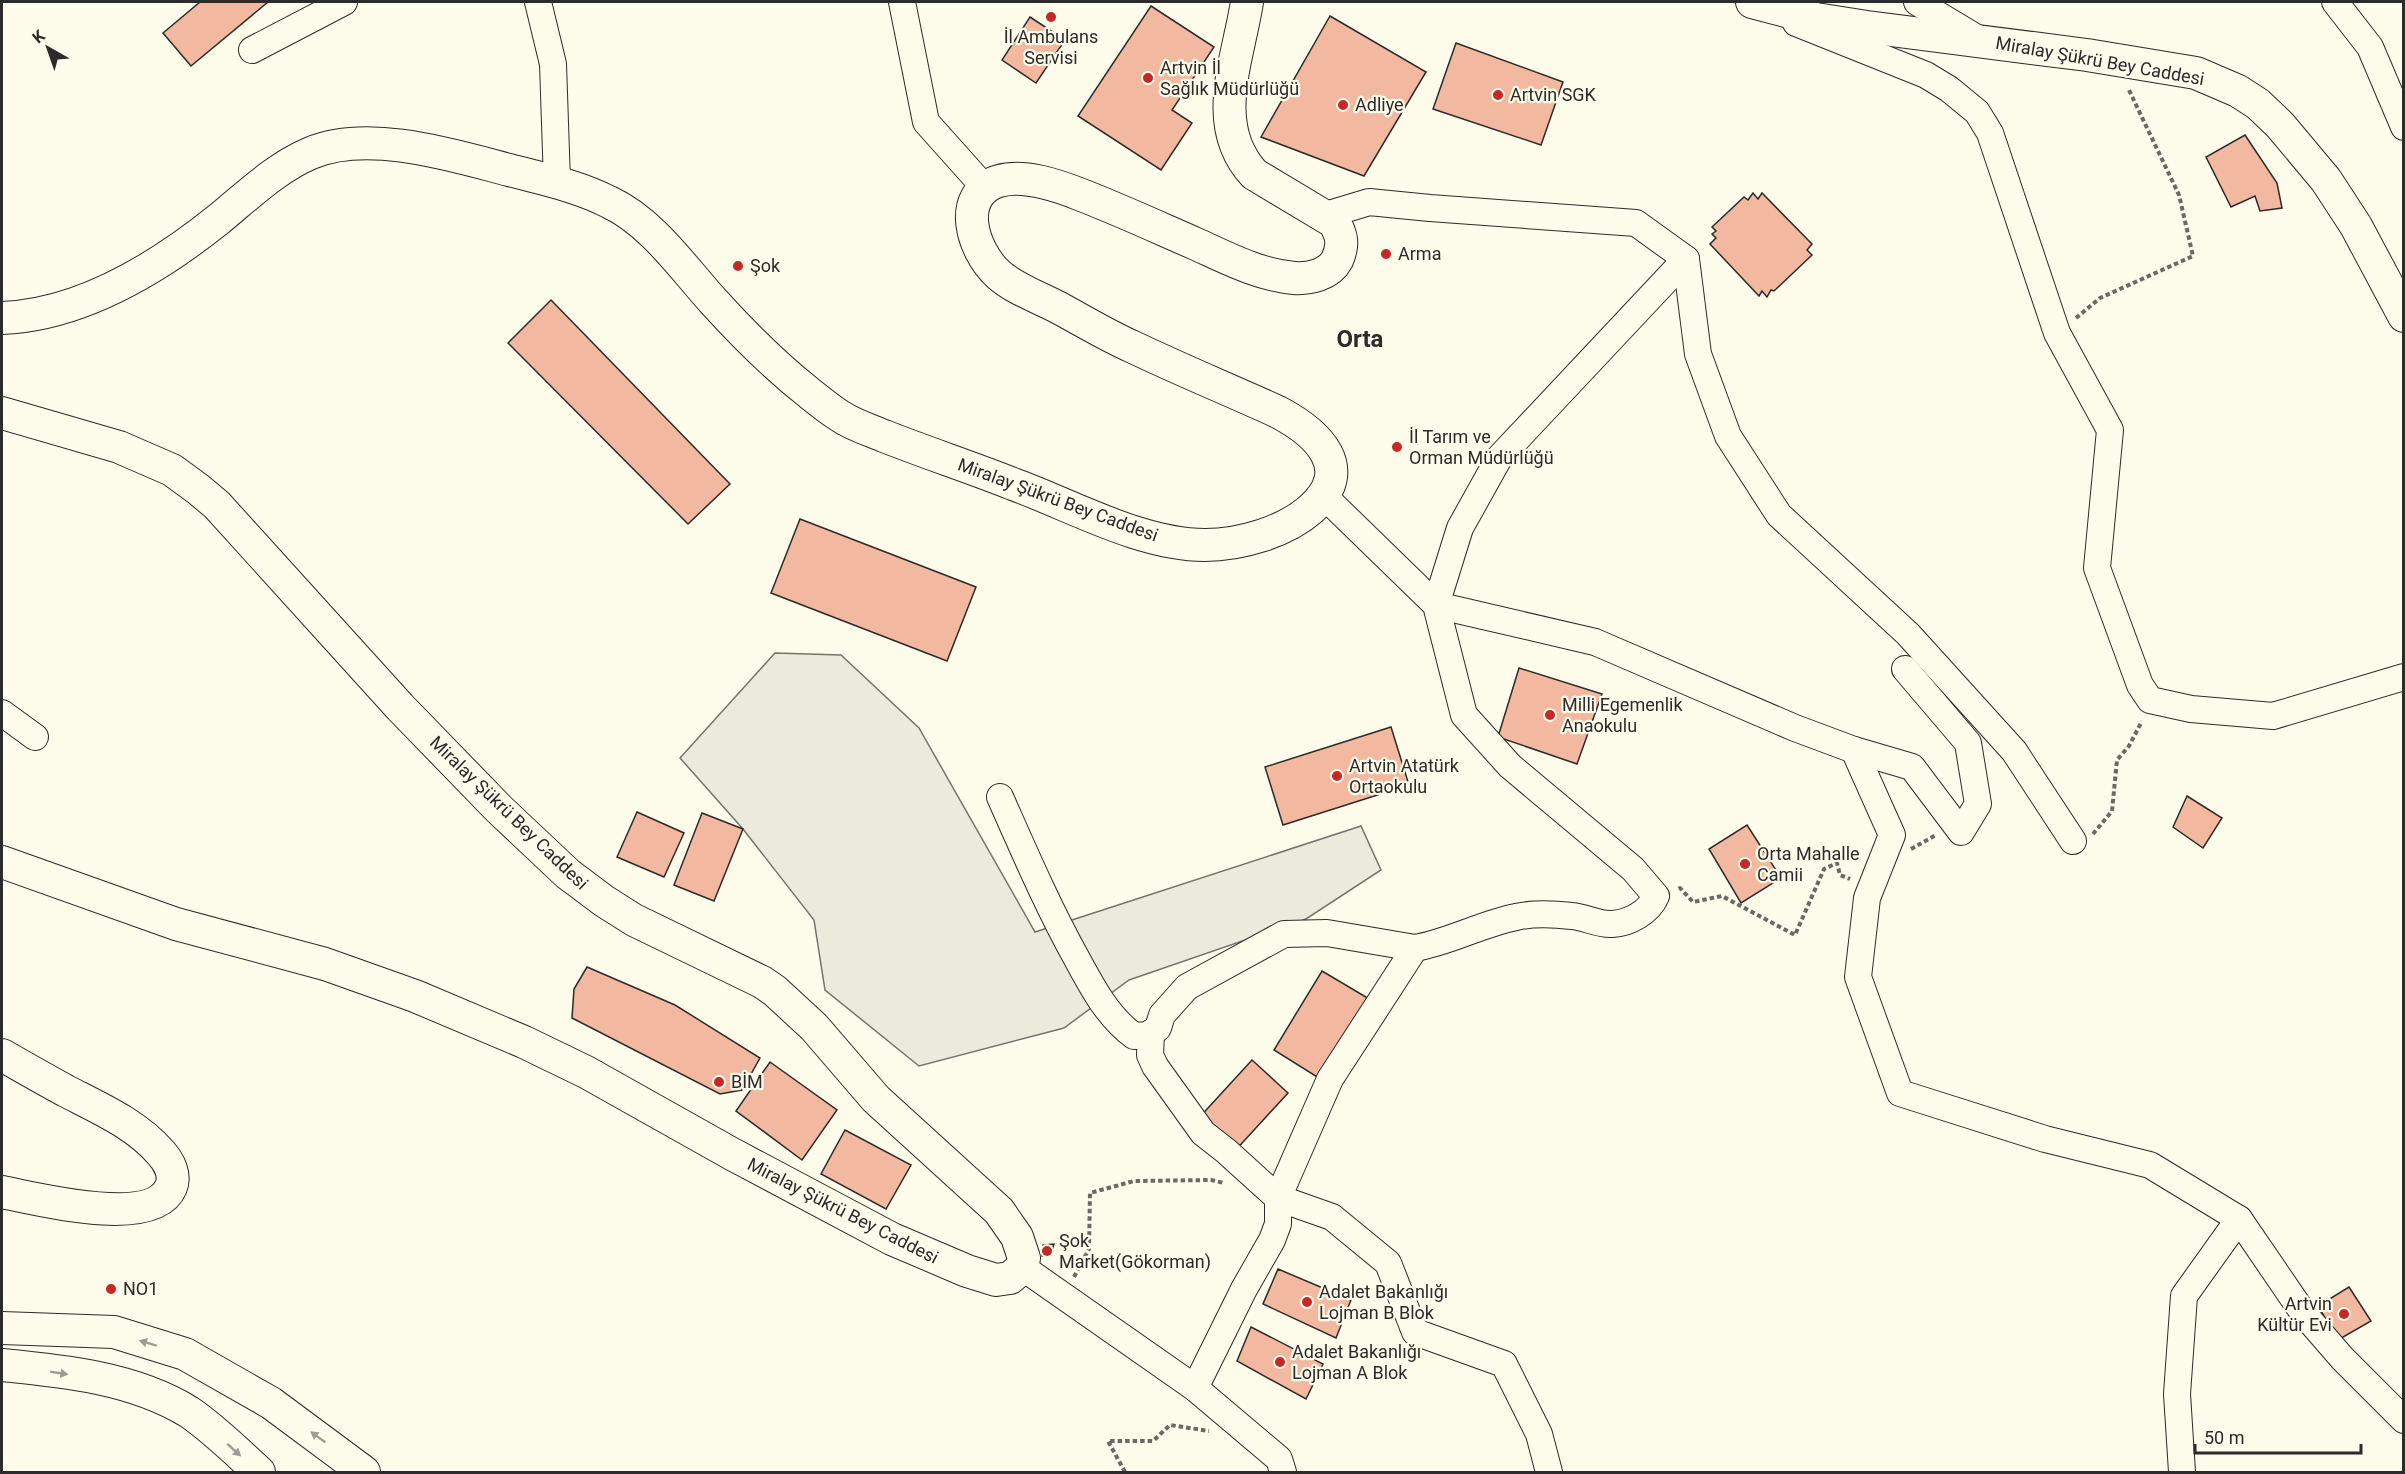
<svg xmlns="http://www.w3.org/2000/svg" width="2405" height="1474" font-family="Roboto,sans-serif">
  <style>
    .green { fill: #ecebdb; stroke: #74746e; stroke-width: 1.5 }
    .building { fill: #f2b8a0; stroke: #2b2b2b; stroke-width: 1.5 }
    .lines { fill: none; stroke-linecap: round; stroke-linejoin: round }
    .minor-casing { stroke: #2b2b2b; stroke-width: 28 }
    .major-casing { stroke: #2b2b2b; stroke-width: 34 }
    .path { stroke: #6a6964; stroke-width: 4; stroke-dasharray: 4.5 3; stroke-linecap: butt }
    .minor { stroke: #fdfbea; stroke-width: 26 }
    .major { stroke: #fdfbea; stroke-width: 32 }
    .oneway { fill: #9e9d94 }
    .poi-dot { fill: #c62828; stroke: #fdfbea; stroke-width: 2 }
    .labels { text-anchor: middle; stroke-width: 4.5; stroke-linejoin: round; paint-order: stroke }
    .poi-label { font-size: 18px; fill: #2b2b2b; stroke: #fdfbea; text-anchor: start }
    .street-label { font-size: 18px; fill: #2b2b2b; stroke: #fdfbea }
    .district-label { font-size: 24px; font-weight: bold; fill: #2b2b2b; stroke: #fdfbea }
  </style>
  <rect width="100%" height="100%" fill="#fdfbea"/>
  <path class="green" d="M775 653 841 655 919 728 1035 932 1361 826 1381 870 1306 919 1129 980 1064 1028 919 1066 825 990 814 920 743 829 680 758Z"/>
  <g class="building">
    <path d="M200 2H268L191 66 163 33Z"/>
    <path d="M1151 6 1214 47 1172 110 1192 123 1161 170 1078 116Z"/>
    <path d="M1330 16 1426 72 1364 176 1261 137Z"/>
    <path d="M1030 17 1065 40 1036 83 1002 60Z"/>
    <path d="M1456 43 1563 82 1541 145 1433 109Z"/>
    <path d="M2245 135 2277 183 2282 208 2260 211 2255 196 2231 207 2206 157Z"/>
    <path d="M1753 193 1758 199 1762 193 1812 244 1807 250 1812 255 1774 291 1771 290 1767 297 1762 291 1759 296 1710 244 1716 238 1712 234 1716 231 1712 227 1744 197 1748 200Z"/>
    <path d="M551 300 730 484 688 524 508 343Z"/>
    <path d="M800 519 976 587 947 661 771 593Z"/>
    <path d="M1519 668 1602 694 1577 764 1498 737Z"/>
    <path d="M1391 727 1409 785 1283 825 1265 767Z"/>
    <path d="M2187 796 2222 818 2203 848 2173 827Z"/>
    <path d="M637 812 684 833 664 877 617 857Z"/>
    <path d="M702 813 743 829 714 901 674 885Z"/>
    <path d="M1747 825 1781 878 1741 903 1709 849Z"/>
    <path d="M587 967 675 1005 760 1058 742 1090 720 1094 572 1018 574 989Z"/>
    <path d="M1322 971 1371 1000 1322 1080 1274 1050Z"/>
    <path d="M1252 1060 1288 1093 1233 1153 1197 1120Z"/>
    <path d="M770 1062 837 1110 802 1160 736 1111Z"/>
    <path d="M845 1130 911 1165 886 1209 821 1174Z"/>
    <path d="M1054 1244 1050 1256H1042L1043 1245Z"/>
    <path d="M1278 1269 1351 1300 1336 1338 1263 1304Z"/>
    <path d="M2349 1287 2371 1321 2338 1340 2318 1306Z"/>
    <path d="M1251 1327 1323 1364 1306 1399 1237 1361Z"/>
  </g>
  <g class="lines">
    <defs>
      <g id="minor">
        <path d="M538 2 553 64 557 182"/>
        <path d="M902 2 926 122 985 188"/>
        <path d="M1917 2 1980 40"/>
        <path d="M2335 2 2370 47 2404 127"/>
        <path d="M1796 23 1926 75 1949 89 1977 112 1990 133 2057 333 2110 430 2097 568 2140 685 2150 700 2191 709 2273 716 2404 677"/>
        <path d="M252 50 344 2"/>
        <path d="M1326 215 1369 202 1430 208 1636 223 1686 259 1698 354 1728 436 1779 515 1908 634 2014 751 2073 841"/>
        <path d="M1686 259 1499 458 1460 528 1436 605 1595 642 1795 728 1854 750 1892 835 1867 898 1858 977 1900 1093 2045 1139 2150 1165 2239 1219 2304 1314 2342 1358 2404 1420"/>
        <path d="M2 713 35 737"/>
        <path d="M1854 750 1912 767 1961 832 1978 804 1968 743 1905 669"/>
        <path d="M1000 797C1024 851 1048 907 1077 959 1092 987 1108 1017 1134 1036L1148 1035 1158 1028 1162 1015 1187 987 1284 934 1327 933 1415 948C1450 942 1481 924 1516 917 1533 913 1555 914 1572 916 1585 917 1599 925 1612 924 1630 923 1649 912 1656 896L1633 869 1510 766 1464 715 1436 605 1325 497"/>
        <path d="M1415 948 1330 1079 1278 1198 1332 1217 1388 1263 1415 1332 1504 1364 1539 1434 1549 1472"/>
        <path d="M1151 1033 1150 1055 1155 1066 1203 1133 1226 1151 1278 1198V1224L1272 1240 1244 1289 1195 1388"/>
        <path d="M1022 1267 1195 1388 1279 1459 1283 1472"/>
        <path d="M2182 1472 2177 1394 2184 1296 2239 1219"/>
      </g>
      <g id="major">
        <path d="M1752 2 1816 19 1867 27 2087 55 2196 73 2238 91 2258 104 2280 125 2326 180 2356 226 2404 316"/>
        <path d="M2 318C82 315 158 268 219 219 247 196 277 167 311 153 368 129 452 155 509 170 543 179 578 186 609 202 652 222 683 268 714 302 743 334 774 365 808 392 818 400 829 409 840 416 853 425 870 430 884 436 927 453 970 467 1013 484 1073 506 1141 545 1205 545 1240 545 1285 532 1311 509 1356 469 1318 433 1278 412 1230 390 1181 370 1133 347 1108 336 1085 322 1061 309 1041 298 1014 289 998 274 972 250 955 194 999 181 1024 174 1056 185 1079 194 1118 209 1157 227 1196 244 1227 258 1259 275 1294 278 1309 279 1329 275 1337 260 1344 245 1342 235 1334 222L1254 174C1209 125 1238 60 1247 2"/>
        <path d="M2 413 119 447 172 470 198 489 217 505 400 707 499 809 568 874 604 901 634 920 762 982 775 991 814 1027 876 1099 999 1211 1017 1237 1024 1258 1022 1267 1016 1273 1010 1278 996 1280 967 1271 892 1239 732 1154 586 1072 524 1042 415 996 325 964 176 924 2 862"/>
        <path d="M2 1055C23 1067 44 1079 66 1091 99 1108 136 1124 161 1153 169 1162 176 1175 171 1187 153 1229 37 1199 2 1192"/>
        <path d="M2 1328 114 1332 185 1354 271 1403 364 1472"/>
        <path d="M2 1365C64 1371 134 1378 189 1412 214 1429 237 1452 259 1472"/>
      </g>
    </defs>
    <use href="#minor" class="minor-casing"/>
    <use href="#major" class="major-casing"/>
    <g class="path">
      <path d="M2076 318 2100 298 2193 256 2179 195 2128 88"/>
      <path d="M2093 834 2112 811 2117 760 2129 746 2142 721"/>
      <path d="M1911 849 1936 835"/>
      <path d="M1679 889 1680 888 1693 902 1722 896 1795 935 1824 869 1837 863 1840 875 1850 879"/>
      <path d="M1074 1277 1089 1249 1090 1193 1134 1181 1211 1180 1224 1183"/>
      <path d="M1125 1472 1108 1441H1153L1170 1425 1209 1431"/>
    </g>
    <use href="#minor" class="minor"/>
    <use href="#major" class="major"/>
  </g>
  <defs><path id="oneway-solid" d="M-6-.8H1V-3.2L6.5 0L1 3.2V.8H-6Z" transform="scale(1.5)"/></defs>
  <g class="oneway">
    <use href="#oneway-solid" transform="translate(148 1343) rotate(-163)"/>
    <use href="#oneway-solid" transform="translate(59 1373) rotate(9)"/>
    <use href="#oneway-solid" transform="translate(318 1437) rotate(-144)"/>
    <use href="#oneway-solid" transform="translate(234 1450) rotate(42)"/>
  </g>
  <g class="poi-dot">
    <circle cx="1051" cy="17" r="6"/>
    <circle cx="1148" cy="78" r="6"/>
    <circle cx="1498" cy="95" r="6"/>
    <circle cx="1343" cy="105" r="6"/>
    <circle cx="1386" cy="254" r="6"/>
    <circle cx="738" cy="266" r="6"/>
    <circle cx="1397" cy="447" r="6"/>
    <circle cx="1550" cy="715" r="6"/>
    <circle cx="1337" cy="776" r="6"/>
    <circle cx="1745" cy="864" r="6"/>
    <circle cx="719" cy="1082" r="6"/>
    <circle cx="1047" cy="1251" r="6"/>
    <circle cx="111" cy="1289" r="6"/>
    <circle cx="1307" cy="1302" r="6"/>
    <circle cx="2344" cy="1314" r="6"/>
    <circle cx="1280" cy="1362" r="6"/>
  </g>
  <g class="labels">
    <g class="poi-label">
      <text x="1051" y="43" text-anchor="middle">İl Ambulans<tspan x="1051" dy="21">Servisi</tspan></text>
      <text x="1160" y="74">Artvin İl<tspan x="1160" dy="21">Sağlık Müdürlüğü</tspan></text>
      <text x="1510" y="101">Artvin SGK</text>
      <text x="1355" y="111">Adliye</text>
      <text x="1398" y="260">Arma</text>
      <text x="750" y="272">Şok</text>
      <text x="1409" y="443">İl Tarım ve<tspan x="1409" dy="21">Orman Müdürlüğü</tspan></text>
      <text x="1562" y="711">Milli Egemenlik<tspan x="1562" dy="21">Anaokulu</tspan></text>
      <text x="1349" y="772">Artvin Atatürk<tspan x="1349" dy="21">Ortaokulu</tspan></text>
      <text x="1757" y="860">Orta Mahalle<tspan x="1757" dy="21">Camii</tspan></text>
      <text x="731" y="1088">BİM</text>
      <text x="1059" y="1247">Şok<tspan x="1059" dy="21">Market(Gökorman)</tspan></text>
      <text x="123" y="1295">NO1</text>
      <text x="1319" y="1298">Adalet Bakanlığı<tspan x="1319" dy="21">Lojman B Blok</tspan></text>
      <text x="2332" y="1310" text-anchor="end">Artvin<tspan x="2332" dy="21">Kültür Evi</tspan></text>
      <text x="1292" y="1358">Adalet Bakanlığı<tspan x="1292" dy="21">Lojman A Blok</tspan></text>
    </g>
    <g class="street-label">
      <text transform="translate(2100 61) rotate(10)" y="6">Miralay Şükrü Bey Caddesi</text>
      <text transform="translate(1058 500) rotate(20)" y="6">Miralay Şükrü Bey Caddesi</text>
      <text transform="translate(509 813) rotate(44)" y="6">Miralay Şükrü Bey Caddesi</text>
      <text transform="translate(843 1211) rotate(27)" y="6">Miralay Şükrü Bey Caddesi</text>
    </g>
    <g class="district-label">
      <text x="1360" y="347">Orta</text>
    </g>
  </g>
  <rect width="2405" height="1474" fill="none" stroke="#2b2b2b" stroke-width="6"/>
  <g transform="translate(48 48) rotate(320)" stroke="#fdfbea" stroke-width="4.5" paint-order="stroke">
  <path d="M0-4.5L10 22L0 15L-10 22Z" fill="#2b2b2b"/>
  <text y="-9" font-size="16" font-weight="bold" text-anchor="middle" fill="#2b2b2b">K</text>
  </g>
  <path d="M2195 1444v9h166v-9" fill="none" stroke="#2b2b2b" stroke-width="3"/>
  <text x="2204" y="1444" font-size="18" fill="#2b2b2b" stroke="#fdfbea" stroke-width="4.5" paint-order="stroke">50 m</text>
</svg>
